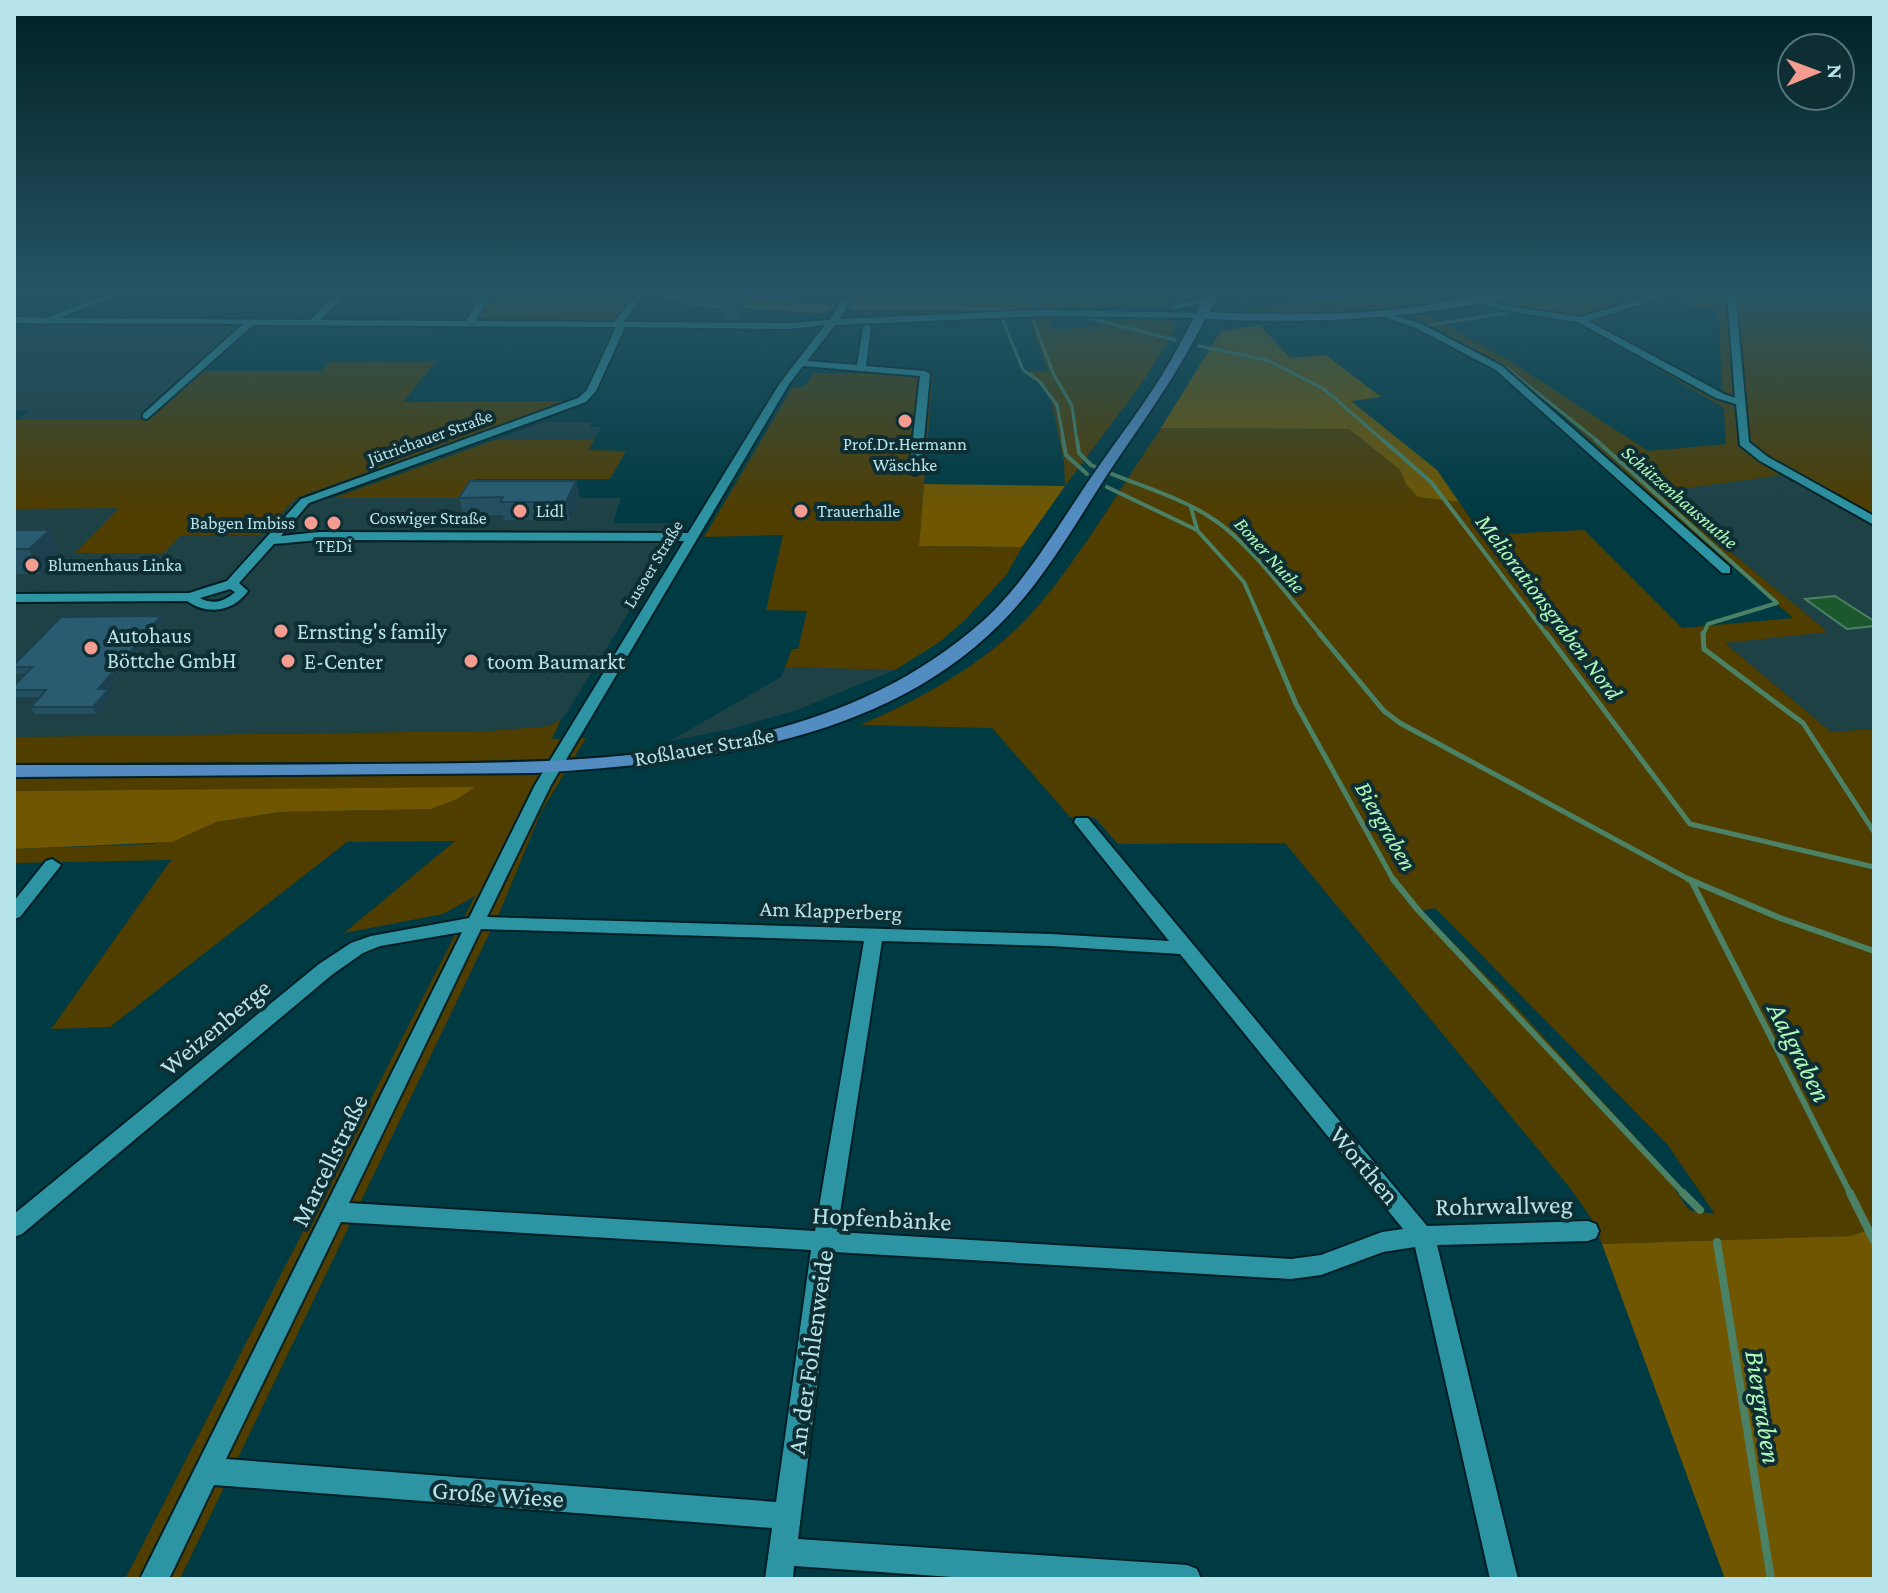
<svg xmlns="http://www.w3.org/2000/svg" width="1888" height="1593" font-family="'Crimson Pro',serif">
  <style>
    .built { fill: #1e4146 }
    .green { fill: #503d00; fill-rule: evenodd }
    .forest { fill: #705600 }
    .water { fill: #1d582c; stroke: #4b8265; stroke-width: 2 }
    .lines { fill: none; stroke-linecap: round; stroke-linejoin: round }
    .stream-far4 { stroke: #4b8265; stroke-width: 3 }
    .stream-far3 { stroke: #4b8265; stroke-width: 4 }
    .stream-far2 { stroke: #4b8265; stroke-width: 5 }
    .stream-far1 { stroke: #4b8265; stroke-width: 6 }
    .stream { stroke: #4b8265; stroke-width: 8 }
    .minor-casing { stroke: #001f24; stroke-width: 4 }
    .major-casing { stroke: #001f24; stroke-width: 4 }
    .minor { fill: #2d94a3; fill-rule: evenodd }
    .major { fill: #538cc1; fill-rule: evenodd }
    .wall { fill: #244f61 }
    .shaded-wall { fill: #1d404f }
    .building { fill: #2a5c71; stroke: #1d404f; stroke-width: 2 }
    .poi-dot { fill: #f59c90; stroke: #0f2e33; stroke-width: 3 }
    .labels { text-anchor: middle; stroke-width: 8; stroke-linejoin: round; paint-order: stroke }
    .far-street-label { font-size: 18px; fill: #b7e3ea; stroke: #0f2e33 }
    .far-poi-label { font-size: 18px; fill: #b7e3ea; stroke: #0f2e33; text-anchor: start }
    .far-water-label { font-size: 20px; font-style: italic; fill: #affabb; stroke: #0f2e33 }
    .poi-label { font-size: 22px; fill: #b7e3ea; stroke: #0f2e33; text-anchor: start }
    .street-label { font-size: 22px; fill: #b7e3ea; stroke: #0f2e33 }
    .water-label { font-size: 24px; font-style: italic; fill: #affabb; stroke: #0f2e33 }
    .near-street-label { font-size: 26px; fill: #b7e3ea; stroke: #0f2e33 }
    .near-water-label { font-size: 28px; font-style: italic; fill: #affabb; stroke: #0f2e33 }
  </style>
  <rect width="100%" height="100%" fill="#003a42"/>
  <g class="built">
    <path d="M45 326 242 327 140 419 19 420 28 411H14V333Z"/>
    <path d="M544 422H592L590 427H601L594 440H494Z"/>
    <path d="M1782 475 1874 527V729L1831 732 1724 642 1827 631 1657 491Z"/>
    <path d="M296 498H621L613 523H684L564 717 550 726 490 731 14 737V509L120 508 76 552 180 536 261 535Z"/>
    <path d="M785 667 895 670 797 710 731 729 670 741 781 677Z"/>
  </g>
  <g class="green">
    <path d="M497 290 650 292 629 320 478 318Z"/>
    <path d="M859 290 1116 292 1196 298 1160 305 863 313 852 310Z"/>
    <path d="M1394 290H1498C1462 298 1269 327 1246 309Z"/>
    <path d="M1654 290H1874V527L1782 475 1658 492 1828 632 1725 643 1831 732 1874 729V1228L1851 1236 1602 1244 1591 1218 1570 1188 1285 843 1118 844 1095 818 1070 817 992 728 860 725C928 696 997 657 1044 599 1087 546 1123 484 1161 428L1349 429 1400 470 1418 497 1459 502 1482 535 1584 530 1682 628 1793 618 1657 501 1525 381 1497 362 1413 315 1425 314 1510 361 1648 451 1726 444 1724 408 1585 326C1554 311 1518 318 1486 306L1500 303 1545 312ZM1669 300 1718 312 1723 393 1596 322ZM1435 908 1667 1144 1715 1214 1689 1210 1654 1158 1506 996 1421 911Z"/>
    <path d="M1076 316 1172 320 1177 326 1144 380 1065 486 1064 462 1050 393 1027 372 1048 371 1029 318 1048 317 1054 330 1105 325Z"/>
    <path d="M436 361 403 402 567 401 296 498 261 535 180 536 164 553H75L119 508 14 509V420L148 419 201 371H321L329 362Z"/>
    <path d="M814 373 933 374 919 546 1022 547 1007 574 967 618 941 641 895 670 785 667 792 649H798L807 611 766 610 783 535 704 537 792 388 804 387Z"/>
    <path d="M494 440H594L588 450 626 451 610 479H475L462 498H333Z"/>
    <path d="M561 719 552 739 586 738 541 812 501 909 180 1579H125L475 896 443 914 344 933 455 841 347 842 110 1027 51 1029 171 860 14 863V849L155 844 216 822 279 812 431 809 456 799 473 788 14 791V737L490 731 550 726Z"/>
  </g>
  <g class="forest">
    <path d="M653 290H716L714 296 834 305 827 313C768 312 708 303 650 292Z"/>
    <path d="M1553 290H1654L1545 312 1500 304Z"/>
    <path d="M1260 325 1290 358 1326 355 1381 397 1351 401 1437 470 1459 502 1418 497 1406 484 1400 470 1349 429 1161 428 1221 331Z"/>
    <path d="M924 484 1065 486 1022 547 919 546Z"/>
    <path d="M475 787 457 799 431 809 279 812 216 822 172 842 14 849V791Z"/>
    <path d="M1874 1228V1579H1725L1602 1244 1851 1236Z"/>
  </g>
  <path class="water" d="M1835 596 1874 621V626L1847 629 1805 599Z"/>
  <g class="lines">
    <g class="stream-far4">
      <path d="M662 290 664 296 698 305 725 307"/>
      <path d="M739 307H940L1025 311"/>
      <path d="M1030 312 1053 373 1072 406 1077 442"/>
      <path d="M1030 312 1039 305 1033 298 1036 290"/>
      <path d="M1081 316 1175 340"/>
      <path d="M1002 318 1023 370 1039 381 1057 405 1064 442"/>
      <path d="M1199 346 1267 360 1324 389 1385 442"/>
      <path d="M1599 442 1505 367 1425 326 1548 306 1609 290"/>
    </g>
    <g class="stream-far3">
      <path d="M1063 440 1066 455 1087 474"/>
      <path d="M1077 440 1079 453 1091 465C1131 484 1179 495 1216 521 1253 547 1291 600 1321 635"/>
      <path d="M1383 440 1431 482 1547 635"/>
      <path d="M1596 440 1777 603 1708 624 1703 635"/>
      <path d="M1107 487 1197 530 1244 582 1267 635"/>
      <path d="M1191 508 1197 529"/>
    </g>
    <g class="stream-far2">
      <path d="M1266 633 1296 704 1394 881"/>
      <path d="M1319 633 1384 711 1400 723 1692 881"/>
      <path d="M1546 633 1690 824 1874 867"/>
      <path d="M1703 633 1704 649 1803 723 1874 832"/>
    </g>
    <g class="stream-far1">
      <path d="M1393 879 1418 910 1685 1195"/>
      <path d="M1688 879 1780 918 1874 951"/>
      <path d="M1692 882 1851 1195"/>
    </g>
    <g class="stream">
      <path d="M1683 1193 1700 1210"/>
      <path d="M1850 1193 1874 1241"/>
      <path d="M1717 1242 1771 1579"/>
    </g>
    <defs>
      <g id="minor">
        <path d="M119 290H131L59 318 310 320 341 290H350L320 320 466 321 486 290H494L475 321 614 322 640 290H648L623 322 790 323 830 320 847 290H855L840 319 1042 310 1203 313 1204 315 1200 318 1042 316 835 325 807 361 857 365 863 327 867 324 871 327 866 366 925 371 930 374 921 472 915 475 909 472 920 376 803 366 789 384 551 785 487 917 1051 934 1169 941 1074 822 1076 818H1088L1427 1226 1588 1221 1596 1224 1599 1231 1596 1238 1588 1241 1437 1245 1518 1579H1490L1415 1247 1383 1252 1321 1275 1291 1279 834 1252 798 1539 1187 1565 1197 1569 1201 1579H981L794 1566 793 1579H765L772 1528 214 1485 169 1579H140L462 932 380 946 363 953 333 974 22 1234 14 1237V1214L319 964 351 943 371 936 469 918 535 785 684 541 319 540 274 544 239 583 248 591C234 611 208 616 187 601L14 602V594L189 593 227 581 301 499 578 398 587 390 616 327 253 325 147 419 143 418V414L243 324 14 323V317L46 318ZM825 325 780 383 688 533 319 532 281 536 309 503 586 402 596 391 625 327 790 329ZM230 589 235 592C224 602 213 605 200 598ZM481 929 864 941 815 1231 349 1203ZM882 941 1051 946 1180 954 1403 1229 1382 1232 1321 1255 1291 1259 837 1232ZM341 1222 811 1250 776 1502 226 1459Z"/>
        <path d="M1021 290H1060L1061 291 1057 294 1025 293Z"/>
        <path d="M1257 290H1270L1244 299 1240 296Z"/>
        <path d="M1673 290H1686L1588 321 1724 394 1735 398 1727 290H1735L1749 442 1768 457 1874 516V525L1760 461 1740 445 1736 404 1716 398 1578 322 1502 310 1475 300 1479 297 1503 305 1580 317Z"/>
        <path d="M1210 296 1213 297V301L1172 310 1168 307Z"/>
        <path d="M1379 311 1422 324 1502 366 1730 567V573H1722L1496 370 1416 328 1379 315Z"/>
        <path d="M52 859 61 865 58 869 20 917 14 919V901L46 861Z"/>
      </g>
      <path id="major" d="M1210 290H1222L1209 312C1275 315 1341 316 1407 308 1447 303 1488 290 1529 290 1514 300 1488 302 1470 305 1382 321 1294 323 1205 319 1177 376 1140 425 1105 478 1072 529 1042 583 999 625 878 745 695 763 535 773L14 777V765C129 765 244 765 360 764 570 762 817 770 984 620 1022 585 1050 539 1078 497 1105 455 1136 417 1162 375 1180 347 1192 317 1210 290Z"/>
    </defs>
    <use href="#minor" class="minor-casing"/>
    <use href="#major" class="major-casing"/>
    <use href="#minor" class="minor"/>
    <use href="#major" class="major"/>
  </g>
  <g class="wall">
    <path d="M725 290H749L740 319H723L721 300Z"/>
    <path d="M576 481 580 499 570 520H504L503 515 464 516 459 498Z"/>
    <path d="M14 530 61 555 41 574H14Z"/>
    <path d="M161 616 163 622 107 689H109L112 695 96 714H34L31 707 40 697H14V686L26 673 16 674 14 665Z"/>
  </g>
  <g class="shaded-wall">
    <path d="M742 290H749L740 319 739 300Z"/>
    <path d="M576 481 580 499 570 520 566 502Z"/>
    <path d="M50 530 61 555 41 574 29 549Z"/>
    <path d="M161 616 163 622 101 695 98 689Z"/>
    <path d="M109 689 112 695 96 714 93 707Z"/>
  </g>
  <g class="building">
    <path d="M725 290H742L739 300H721Z"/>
    <path d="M470 481H576L566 502H500L503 497 459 498Z"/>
    <path d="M14 530H50L29 549H14Z"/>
    <path d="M161 616 98 689H109L93 707H31L46 690H14V686L32 667H14V665L61 617Z"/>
  </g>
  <linearGradient id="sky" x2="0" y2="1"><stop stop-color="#002024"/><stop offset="0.57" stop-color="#265565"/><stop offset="1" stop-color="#265565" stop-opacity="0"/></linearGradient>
  <rect width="1888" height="513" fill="url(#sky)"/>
  <g class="poi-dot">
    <circle cx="905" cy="421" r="8"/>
    <circle cx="520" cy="511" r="8"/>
    <circle cx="801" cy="511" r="8"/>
    <circle cx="311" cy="523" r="8"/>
    <circle cx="334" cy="523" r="8"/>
    <circle cx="32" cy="565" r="8"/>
    <circle cx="281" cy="631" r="8"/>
    <circle cx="91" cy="648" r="8"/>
    <circle cx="288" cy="661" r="8"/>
    <circle cx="471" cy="661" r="8"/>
  </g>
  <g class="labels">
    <g class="far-street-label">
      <text transform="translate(430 437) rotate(-20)" y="6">Jütrichauer Straße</text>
      <text x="428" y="524">Coswiger Straße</text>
      <text transform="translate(653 564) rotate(-59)" y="6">Lusoer Straße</text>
    </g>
    <g class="far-poi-label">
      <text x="905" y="450" text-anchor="middle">Prof.Dr.Hermann<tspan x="905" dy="21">Wäschke</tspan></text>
      <text x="536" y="517">Lidl</text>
      <text x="817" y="517">Trauerhalle</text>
      <text x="295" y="529" text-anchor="end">Babgen Imbiss</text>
      <text x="334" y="552" text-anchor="middle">TEDi</text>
      <text x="48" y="571">Blumenhaus Linka</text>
    </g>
    <g class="far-water-label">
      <text transform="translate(1680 497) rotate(41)" y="7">Schützenhausnuthe</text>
      <text transform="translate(1270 555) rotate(48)" y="7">Boner Nuthe</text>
    </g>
    <g class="poi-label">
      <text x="297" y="639">Ernsting's family</text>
      <text x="107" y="643">Autohaus<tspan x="107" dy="25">Böttche GmbH</tspan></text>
      <text x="304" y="669">E-Center</text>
      <text x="487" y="669">toom Baumarkt</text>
    </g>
    <g class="street-label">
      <text transform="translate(704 746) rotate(-10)" y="8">Roßlauer Straße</text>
      <text transform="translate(831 910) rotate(2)" y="8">Am Klapperberg</text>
    </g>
    <g class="water-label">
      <text transform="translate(1549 607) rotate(53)" y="8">Meliorationsgraben Nord</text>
      <text transform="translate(1386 826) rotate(60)" y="8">Biergraben</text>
    </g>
    <g class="near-street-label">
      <text transform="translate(215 1027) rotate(-40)" y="9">Weizenberge</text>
      <text transform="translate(329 1160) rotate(-64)" y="9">Marcellstraße</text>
      <text transform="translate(1365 1165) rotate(50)" y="9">Worthen</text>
      <text transform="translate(1504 1205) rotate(-1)" y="9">Rohrwallweg</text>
      <text transform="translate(882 1218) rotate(3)" y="9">Hopfenbänke</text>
      <text transform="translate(810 1352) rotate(-82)" y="9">An der Fohlenweide</text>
      <text transform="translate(498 1494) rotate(4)" y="9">Große Wiese</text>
    </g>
    <g class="near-water-label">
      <text transform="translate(1800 1052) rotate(63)" y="10">Aalgraben</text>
      <text transform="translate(1764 1407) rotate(81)" y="10">Biergraben</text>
    </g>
  </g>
  <rect width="1888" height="1593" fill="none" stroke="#b7e3ea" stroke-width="32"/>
  <g transform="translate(1816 72) rotate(89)"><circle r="38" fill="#0f2e33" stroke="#52767c" stroke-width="2"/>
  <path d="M0-6L14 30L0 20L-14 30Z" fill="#f59c90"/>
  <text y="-12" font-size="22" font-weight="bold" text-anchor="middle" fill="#b7e3ea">N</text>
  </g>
</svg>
